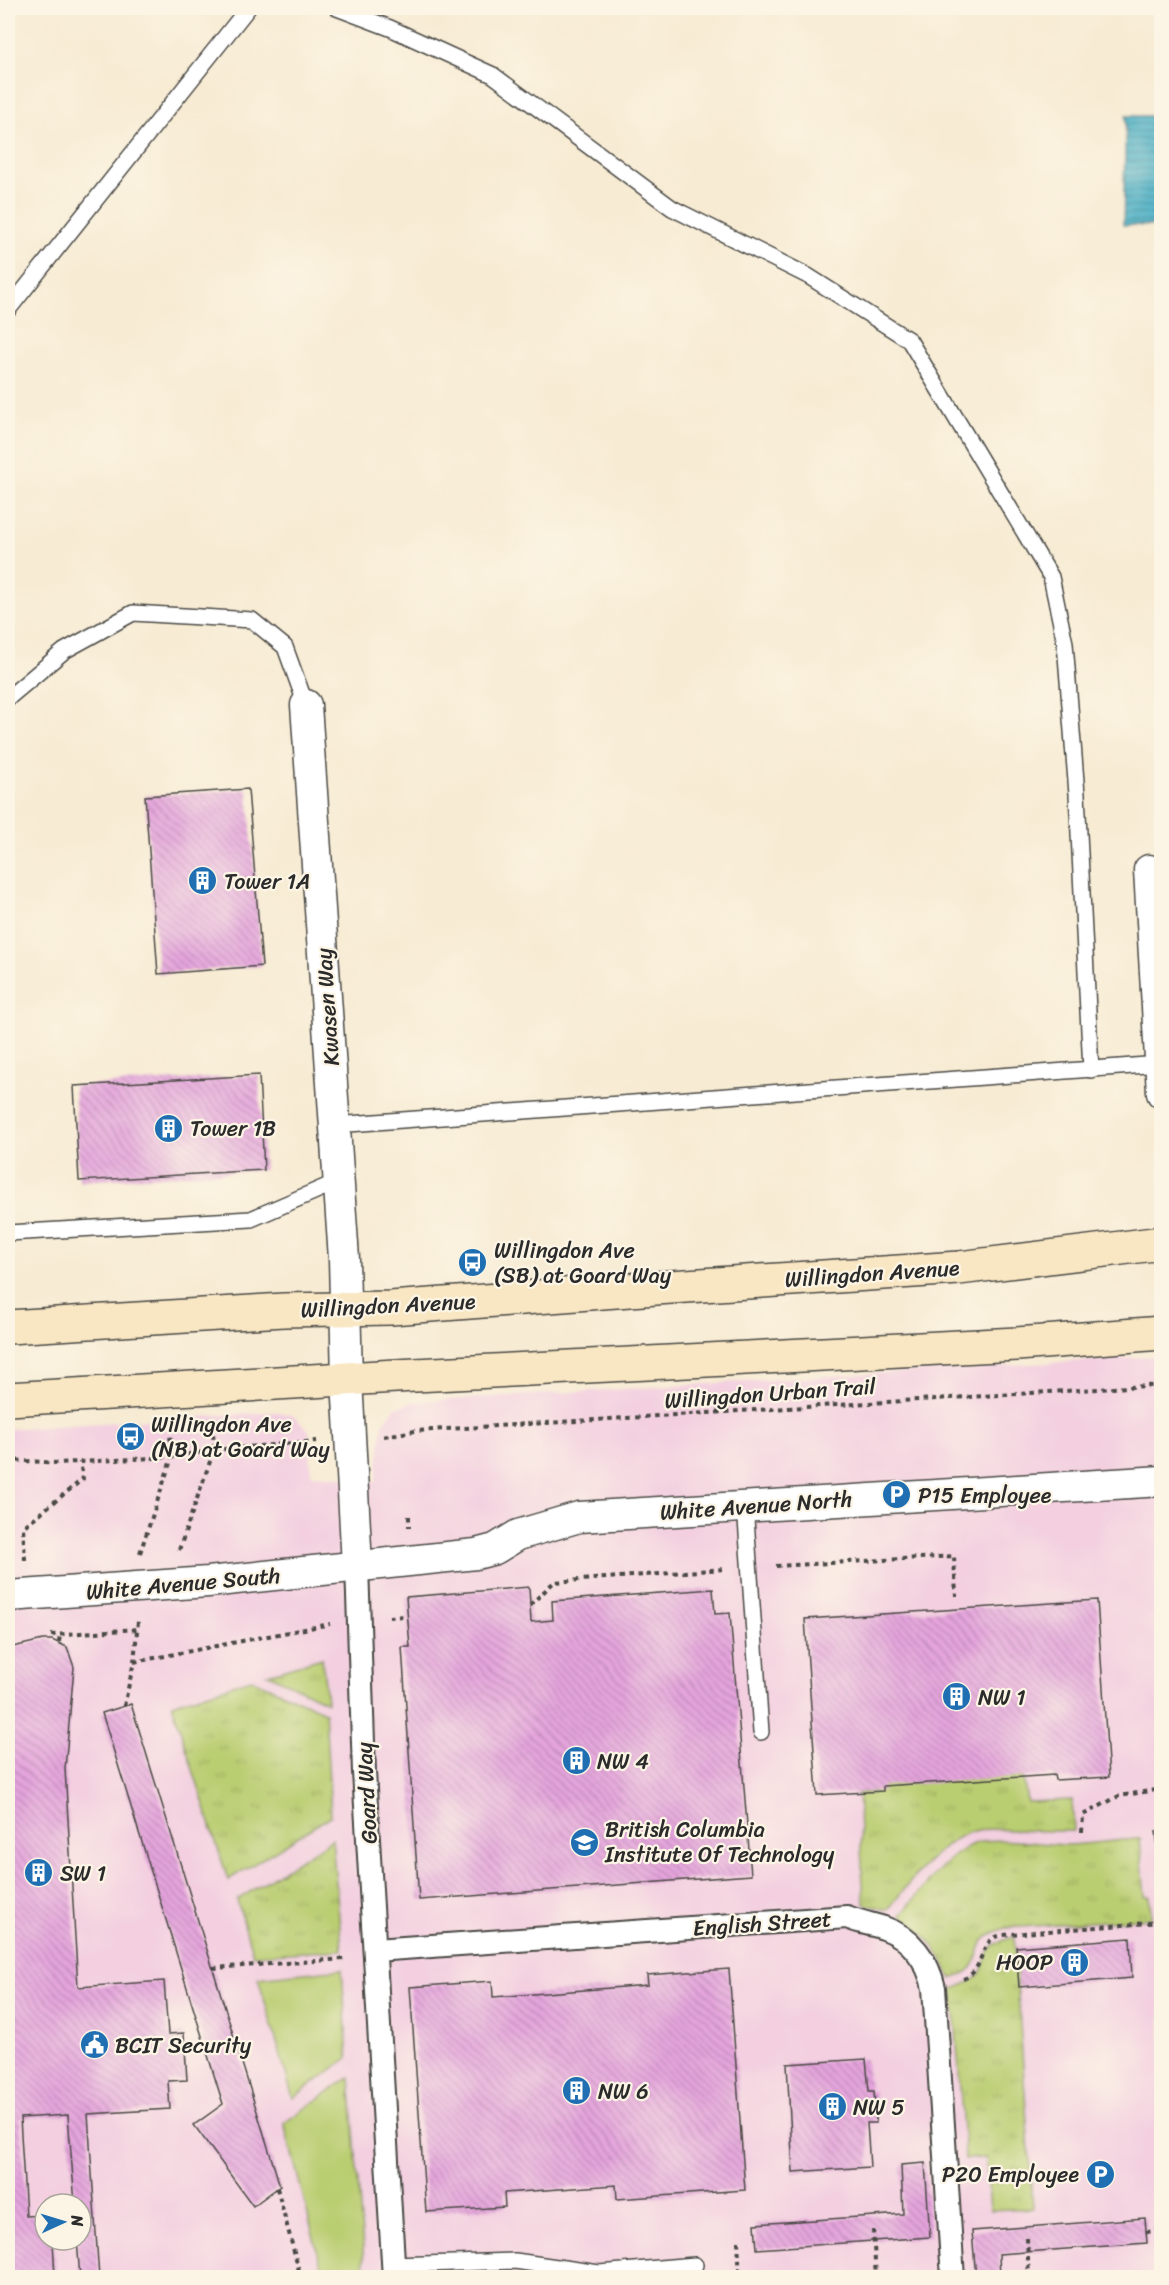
<svg xmlns="http://www.w3.org/2000/svg" width="1169" height="2285" font-family="Sriracha,sans-serif">
  <style>
    .built { fill: #f3cfe0; fill-rule: evenodd }
    .grass { fill: url(#grass-tufts); stroke: #727c4e; stroke-width: 1.5 }
    .garden { fill: #b9cd71; stroke: #727c4e; stroke-width: 1.5 }
    .water { fill: url(#water-rules); stroke: #386c78; stroke-width: 1.5 }
    .building { fill: url(#building-back-hatch) }
    .lines { fill: none; stroke-linecap: round; stroke-linejoin: round }
    .service-casing { stroke: #4a4844; stroke-width: 18 }
    .pedestrian-casing { stroke: #4a4844; stroke-width: 26 }
    .minor-casing { stroke: #4a4844; stroke-width: 33 }
    .secondary-casing { stroke: #4a4844; stroke-width: 36 }
    .path { stroke: #4a4844; stroke-width: 4; stroke-dasharray: 4.5 4.5; stroke-linecap: butt }
    .service { stroke: #fff; stroke-width: 15 }
    .pedestrian { stroke: #fff; stroke-width: 22 }
    .minor { stroke: #fff; stroke-width: 30 }
    .secondary { stroke: #f9e7c3; stroke-width: 33 }
    .labels { text-anchor: middle; stroke-width: 4.5; stroke-linejoin: round; paint-order: stroke }
    .poi-label { font-size: 22px; fill: #2b2b2b; stroke: #fcf5e5; text-anchor: start }
    .street-label { font-size: 22px; fill: #2b2b2b; stroke: #fcf5e5 }
  </style>
  <defs>
    <pattern id="grass-tufts" width="24" height="20" patternUnits="userSpaceOnUse" patternTransform="scale(1.5)"><rect width="24" height="20" fill="#b9cd71"/><path d="M3 7l-1-3M5 7V3M7 7l1-3M15 17l-1-3M17 17v-4M19 17l1-3" fill="none" stroke="#9fb062"/></pattern>
    <pattern id="water-rules" width="6" height="5" patternUnits="userSpaceOnUse" patternTransform="scale(1.5)"><rect width="6" height="5" fill="#46aec5"/><path d="M0 2.5h6" fill="none" stroke="#3b8ea0"/></pattern>
    <pattern id="building-back-hatch" width="6" height="6" patternUnits="userSpaceOnUse" patternTransform="scale(1.5)"><rect width="6" height="6" fill="#e5a4dd"/><path d="M-1 5l2 2M0 0l6 6M5-1l2 2" fill="none" stroke="#ba86b3"/></pattern>
  </defs>
  <rect width="100%" height="100%" fill="#fcf5e5"/>
  <filter id="ink" filterUnits="userSpaceOnUse"><feTurbulence type="fractalNoise" baseFrequency=".0167" numOctaves="2"/><feDisplacementMap in="SourceGraphic" scale="12" xChannelSelector="R" yChannelSelector="G"/><feConvolveMatrix kernelMatrix="1 2 1 2 8 2 1 2 1" color-interpolation-filters="sRGB"/></filter>
  <filter id="wash" filterUnits="userSpaceOnUse"><feTurbulence type="fractalNoise" baseFrequency=".008" numOctaves="4" result="noise"/><feDisplacementMap in="SourceGraphic" scale="24" xChannelSelector="R" yChannelSelector="G"/><feGaussianBlur stdDeviation="1.35" result="paint"/><feColorMatrix in="noise" values="0 0 0 0 0 0 0 0 0 0 0 0 0 0 0 0 0 1.4 0 .05"/><feComposite in="paint" operator="in"/></filter>
  <g filter="url(#wash)">
    <rect width="100%" height="100%" fill="#f7ebd3"/>
    <path class="built" d="M1161 1356V2277L8 2278V1429L278 1412 292 1415 308 1429 310 1435 311 1474 376 1481 383 1424 395 1408 412 1402ZM45 2204H81V2240H45Z"/>
    <g class="grass">
      <path d="M322 1658 327 1702 268 1674Z"/>
      <path d="M251 1679 325 1712 331 1816 228 1880 172 1704Z"/>
      <path d="M871 1771 1023 1774 1027 1802 1072 1800 1074 1831C1054 1831 1034 1831 1014 1830 1002 1830 989 1828 977 1830 943 1837 908 1884 888 1910L864 1904 858 1793 872 1792Z"/>
      <path d="M332 1839 342 1950 253 1955 237 1900Z"/>
      <path d="M1140 1839 1145 1896H1150L1151 1918 1006 1928C967 1940 986 1961 965 1973 961 1975 956 1976 951 1978 939 1952 926 1932 901 1915 920 1893 946 1855 973 1844 995 1835 1041 1845 1066 1845 1091 1844 1116 1840 1140 1839Z"/>
      <path d="M1014 1937 1033 2208 990 2210 986 2158 965 2159 953 1989C963 1985 974 1982 981 1972 985 1967 984 1960 987 1954 992 1943 1004 1940 1014 1937Z"/>
    </g>
    <g class="garden">
      <path d="M342 1969 348 2058 293 2098 258 1978Z"/>
      <path d="M350 2077 365 2275 324 2277 284 2123Z"/>
    </g>
    <path class="water" d="M1126 116H1161V226L1123 225Z"/>
    <g id="blocks">
      <g class="building">
        <path d="M248 789 262 966 158 974 145 796Z"/>
        <path d="M259 1075 264 1170 79 1181 74 1086Z"/>
        <path d="M529 1587 531 1622 553 1620 552 1601 713 1589 715 1614 730 1613 751 1875 419 1900 402 1647H410L406 1597Z"/>
        <path d="M1097 1600 1109 1777 1055 1780 1054 1775 883 1786V1791L817 1795 805 1619Z"/>
        <path d="M43 1640H52L67 1647 74 1667 65 1769 78 1987 164 1981 168 2034 184 2033 187 2080 168 2081 170 2109 88 2114 99 2278H80L77 2240H81V2204H75L68 2115 20 2118 26 2216 45 2215V2240H53L55 2278H8V1648Z"/>
        <path d="M131 1704 280 2186 253 2206 194 2125 223 2104 102 1713Z"/>
        <path d="M1156 1831H1162V1876H1160Z"/>
        <path d="M1130 1938 1132 1978 1019 1987 1016 1947Z"/>
        <path d="M729 1969 745 2190 617 2199 616 2185 504 2193 505 2207 426 2212 410 1987 492 1981 493 1997 648 1985 647 1975Z"/>
        <path d="M866 2059 869 2091H874L876 2123H867L870 2167 793 2172 787 2064Z"/>
        <path d="M925 2163 930 2237 757 2249 755 2224 903 2214 901 2165Z"/>
        <path d="M1145 2218 1147 2243 999 2254 1000 2278H976L972 2231Z"/>
      </g>
    </g>
  </g>
  <g filter="url(#ink)">
    <use href="#blocks" fill-opacity="0" stroke="#4a4844" stroke-width="1.5"/>
    <g class="lines">
      <defs>
        <g id="service">
          <path d="M337 8 390 28 493 75 672 208 808 276 909 340 1051 577 1065 643 1077 794 1091 1070"/>
          <path d="M8 310 248 8"/>
          <path d="M8 698 64 651 133 613 252 620 285 647 306 705"/>
          <path d="M335 1125 1160 1064"/>
          <path d="M8 1233 251 1219 339 1181"/>
          <path d="M745 1505 761 1732"/>
          <path d="M393 2265 515 2261 599 2273 695 2265"/>
        </g>
        <g id="pedestrian">
          <path d="M357 1566 364 1772 394 2278"/>
          <path d="M375 1950 847 1917C859 1922 871 1924 884 1928 911 1937 928 1961 934 1988L953 2278"/>
        </g>
        <g id="minor">
          <path d="M306 705 344 1259 347 1379 357 1566"/>
          <path d="M1149 870 1162 1093"/>
          <path d="M8 1596 208 1582 476 1554 495 1549 518 1535 579 1517 1162 1481"/>
        </g>
        <g id="secondary">
          <path d="M8 1327 284 1310 391 1308 656 1288 959 1268 1162 1243"/>
          <path d="M8 1399 396 1376 1017 1344 1162 1333"/>
        </g>
      </defs>
      <use href="#service" class="service-casing"/>
      <use href="#pedestrian" class="pedestrian-casing"/>
      <use href="#minor" class="minor-casing"/>
      <use href="#secondary" class="secondary-casing"/>
      <g class="path">
        <path d="M384 1436 415 1431 1162 1385"/>
        <path d="M8 1460 59 1463 172 1457 214 1450 317 1441"/>
        <path d="M409 1516V1527"/>
        <path d="M179 1550 214 1450 213 1431"/>
        <path d="M140 1553 172 1457 170 1434"/>
        <path d="M25 1560 23 1527 83 1479 80 1462"/>
        <path d="M776 1566 954 1556 956 1596"/>
        <path d="M530 1605 554 1582 724 1569"/>
        <path d="M389 1617 407 1616"/>
        <path d="M51 1635 139 1629"/>
        <path d="M59 1642 60 1635"/>
        <path d="M134 1662 330 1624"/>
        <path d="M124 1706 134 1662 138 1621"/>
        <path d="M1082 1832 1083 1815 1119 1796 1162 1789"/>
        <path d="M213 1968 344 1959"/>
        <path d="M963 1979C984 1972 978 1945 996 1937 1000 1935 1007 1935 1011 1934L1160 1922 1162 1943"/>
        <path d="M277 2188 301 2278"/>
        <path d="M873 2230 876 2278"/>
        <path d="M1146 2232 1162 2230"/>
        <path d="M1027 2238 1029 2278"/>
        <path d="M738 2241 740 2278"/>
      </g>
      <use href="#service" class="service"/>
      <use href="#pedestrian" class="pedestrian"/>
      <use href="#minor" class="minor"/>
      <use href="#secondary" class="secondary"/>
    </g>
  </g>
  <defs>
    <symbol id="building-disc" viewBox="-11 -11 22 22"><circle r="9.5" fill="#1f6fb2" stroke="#fcf5e5"/><path d="M-4-6H4V6H1V3H-1V6H-4ZM-2.5-4.3h1.7v1.8h-1.7ZM.8-4.3h1.7v1.8H.8ZM-2.5-1h1.7V.8h-1.7ZM.8-1h1.7V.8H.8Z" fill="#fff"/></symbol>
    <symbol id="bus-disc" viewBox="-11 -11 22 22"><circle r="9.5" fill="#1f6fb2" stroke="#fcf5e5"/><path d="M-5-6H5V4H4V6H2V4H-2V6H-4V4H-5ZM-3.5-4V0h7V-4ZM-3.5 1.2v1.5H-2V1.2ZM2 1.2v1.5H3.5V1.2Z" fill="#fff"/></symbol>
    <symbol id="parking-disc" viewBox="-11 -11 22 22"><circle r="9.5" fill="#1f6fb2" stroke="#fcf5e5"/><path d="M-3.5-5.5H1a3.5 3.5 0 0 1 0 7H-1V5.5H-3.5ZM-1-3.4V-.6H.8a1.4 1.4 0 0 0 0-2.8Z" fill="#fff"/></symbol>
    <symbol id="university-disc" viewBox="-11 -11 22 22"><circle r="9.5" fill="#1f6fb2" stroke="#fcf5e5"/><path d="M0-5L7-2L0 1L-7-2ZM-4 1L0 2.5L4 1V4Q0 6-4 4Z" fill="#fff"/></symbol>
    <symbol id="civic-disc" viewBox="-11 -11 22 22"><circle r="9.5" fill="#1f6fb2" stroke="#fcf5e5"/><path d="M-.6-6.5H3V-4.5H.6V-3L4-1V1h2V6H-6V1h2V-1L-.6-3ZM-1.2 2.5V6h2.4V2.5Z" fill="#fff"/></symbol>
  </defs>
  <g fill-rule="evenodd">
    <use href="#building-disc" x="186" y="864" width="33" height="33"/>
    <use href="#building-disc" x="152" y="1112" width="33" height="33"/>
    <use href="#bus-disc" x="456" y="1246" width="33" height="33"/>
    <use href="#bus-disc" x="114" y="1420" width="33" height="33"/>
    <use href="#parking-disc" x="880" y="1478" width="33" height="33"/>
    <use href="#building-disc" x="940" y="1680" width="33" height="33"/>
    <use href="#building-disc" x="560" y="1744" width="33" height="33"/>
    <use href="#university-disc" x="568" y="1826" width="33" height="33"/>
    <use href="#building-disc" x="22" y="1856" width="33" height="33"/>
    <use href="#building-disc" x="1058" y="1946" width="33" height="33"/>
    <use href="#civic-disc" x="78" y="2028" width="33" height="33"/>
    <use href="#building-disc" x="560" y="2074" width="33" height="33"/>
    <use href="#building-disc" x="816" y="2090" width="33" height="33"/>
    <use href="#parking-disc" x="1084" y="2158" width="33" height="33"/>
  </g>
  <g class="labels">
    <g class="poi-label">
      <text x="224" y="889">Tower 1A</text>
      <text x="190" y="1136">Tower 1B</text>
      <text x="494" y="1258">Willingdon Ave<tspan x="494" dy="25">(SB) at Goard Way</tspan></text>
      <text x="151" y="1432">Willingdon Ave<tspan x="151" dy="25">(NB) at Goard Way</tspan></text>
      <text x="918" y="1503">P15 Employee</text>
      <text x="978" y="1705">NW 1</text>
      <text x="597" y="1769">NW 4</text>
      <text x="605" y="1837">British Columbia<tspan x="605" dy="25">Institute Of Technology</tspan></text>
      <text x="60" y="1881">SW 1</text>
      <text x="1053" y="1970" text-anchor="end">HOOP</text>
      <text x="115" y="2053">BCIT Security</text>
      <text x="598" y="2099">NW 6</text>
      <text x="853" y="2115">NW 5</text>
      <text x="1079" y="2182" text-anchor="end">P20 Employee</text>
    </g>
    <g class="street-label">
      <text transform="translate(327 1007) rotate(-94)" y="8">Kwasen Way</text>
      <text transform="translate(872 1273) rotate(-4)" y="8">Willingdon Avenue</text>
      <text transform="translate(388 1305) rotate(-3)" y="8">Willingdon Avenue</text>
      <text transform="translate(770 1393) rotate(-4)" y="8">Willingdon Urban Trail</text>
      <text transform="translate(756 1505) rotate(-4)" y="8">White Avenue North</text>
      <text transform="translate(183 1583) rotate(-5)" y="8">White Avenue South</text>
      <text transform="translate(366 1793) rotate(-93)" y="8">Goard Way</text>
      <text transform="translate(762 1923) rotate(-4)" y="8">English Street</text>
    </g>
  </g>
  <rect width="1169" height="2285" fill="none" stroke="#fcf5e5" stroke-width="30"/>
  <g transform="translate(63 2222) rotate(86)"><circle r="28" fill="#fcf5e5" stroke="#a8a49b" stroke-width="1.5"/>
  <path d="M0-4.5L10 22L0 15L-10 22Z" fill="#1f6fb2"/>
  <text y="-9" font-size="16" font-weight="bold" text-anchor="middle" fill="#2b2b2b">N</text>
  </g>
</svg>
